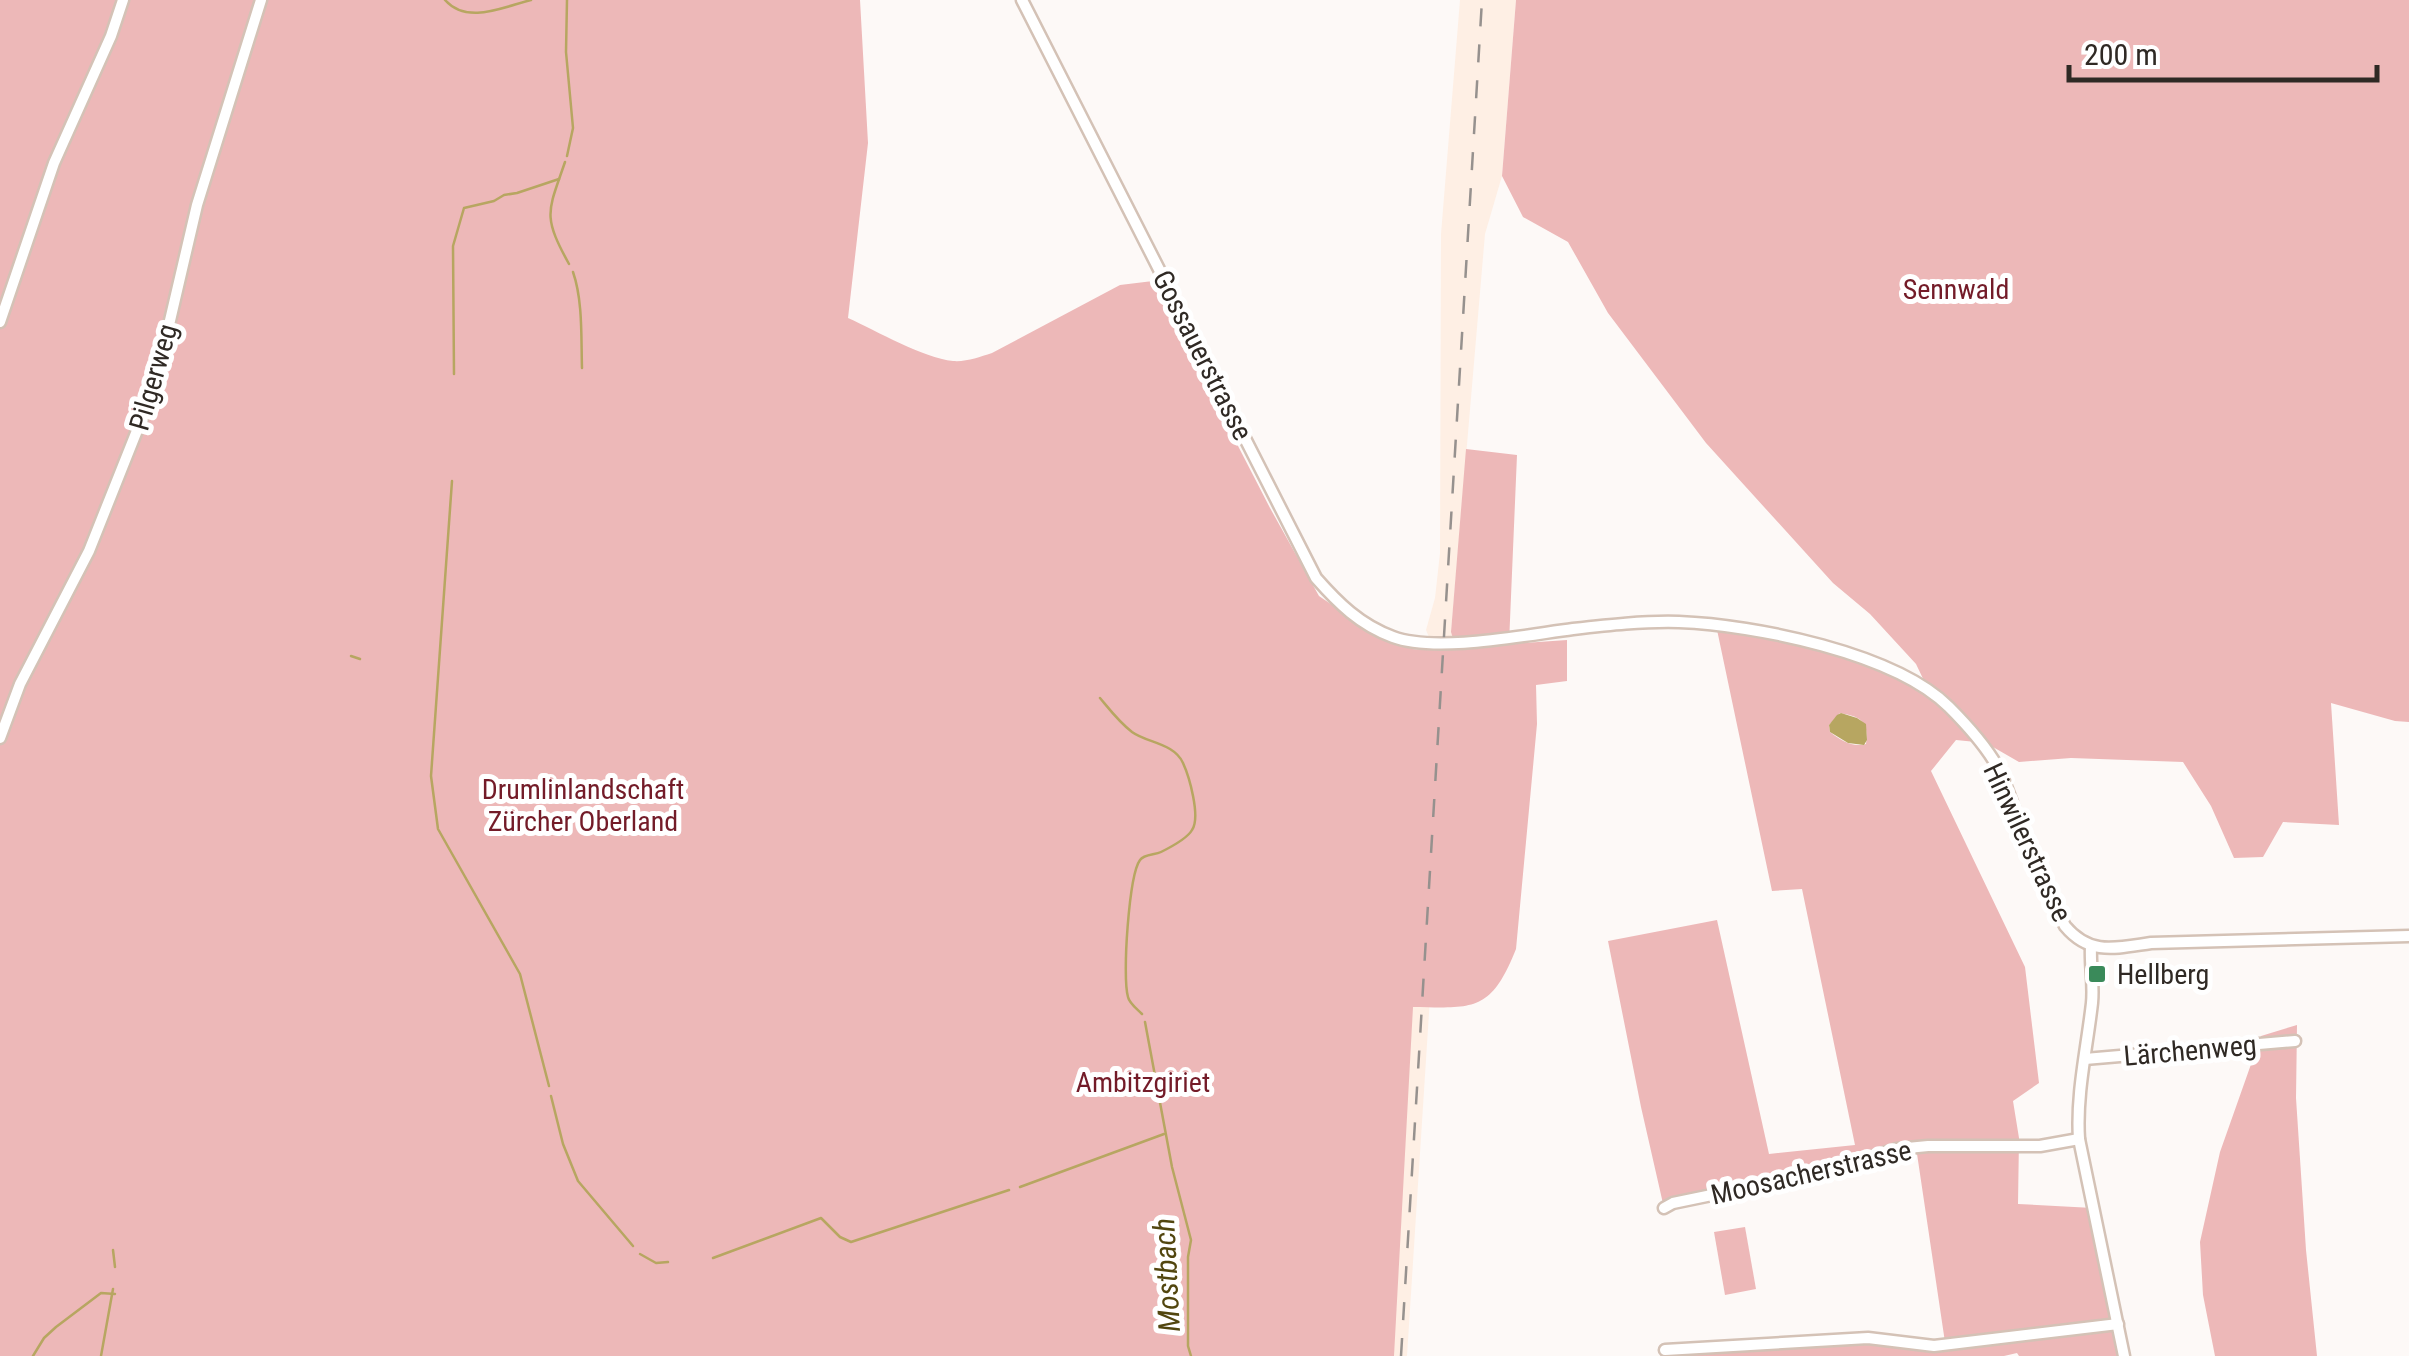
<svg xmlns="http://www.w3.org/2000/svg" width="2409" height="1356" font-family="'Roboto Condensed',sans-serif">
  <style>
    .built { fill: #feefe4 }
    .green { fill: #edb8b8; fill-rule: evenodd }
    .water { fill: #b7a661 }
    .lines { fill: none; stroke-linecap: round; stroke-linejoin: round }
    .stream { stroke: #b7a661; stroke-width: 2.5 }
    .street-casing { stroke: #d4c2b6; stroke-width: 15 }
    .street { stroke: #fff; stroke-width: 10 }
    .rail { stroke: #96918e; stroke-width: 2.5; stroke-dasharray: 18 18; stroke-linecap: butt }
    .poi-dot { fill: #3a8a5a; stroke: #fff; stroke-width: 4 }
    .labels { text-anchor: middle; stroke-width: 10; stroke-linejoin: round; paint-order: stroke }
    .park-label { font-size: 28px; fill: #731b28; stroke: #fff }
    .street-label { font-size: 28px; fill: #2f2924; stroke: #fff }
    .poi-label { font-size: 28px; fill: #2f2924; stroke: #fff; text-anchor: start }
    .water-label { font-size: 30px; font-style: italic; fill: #52460f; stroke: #fff }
  </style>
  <rect width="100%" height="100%" fill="#fdf9f7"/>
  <path class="built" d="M1460 0H1516L1502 176 1485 234 1451 632 1457 645 1441 885 1436 904 1407 1356H1392L1396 1310 1413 992 1402 971 1432 644 1426 630 1435 598 1440 553 1441 234Z"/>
  <g class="green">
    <path d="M0 0H860L868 143 848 318C877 331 923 358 953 361 967 362 979 357 992 353L1120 285 1153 281 1270 508 1319 596 1373 633 1412 649 1428 650 1432 643V650L1456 648 1451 632 1466 449 1517 455 1509 644 1567 640V681L1536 685 1537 724 1516 949C1491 1012 1474 1008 1413 1007L1394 1356H0Z"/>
    <path d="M1516 0H2409V722L2395 721 2331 703 2339 825 2283 822 2263 857 2234 858 2211 806 2183 762 2071 758 2019 762 1986 743 1956 740 1931 771 2025 967 2039 1083 2013 1101 2019 1138 2018 1204 2093 1208 2124 1356H2019L2017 1353 2004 1356H1664L1668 1352 1868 1342 1946 1349 1916 1147 1664 1208 1641 1107 1608 941 1717 920 1769 1154 1855 1145 1802 889 1772 891 1716 625 1821 645 1927 687 1916 664 1870 614 1833 583 1706 443 1608 313 1568 242 1523 217 1502 176ZM1840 713C1861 717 1869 721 1866 744 1853 748 1840 740 1830 732L1829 725Z"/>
    <path d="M2297 1025 2296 1098 2306 1250 2317 1356H2215L2203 1295 2200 1242 2220 1152 2261 1036Z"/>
    <path d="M1745 1227 1756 1289 1725 1295 1714 1232Z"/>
  </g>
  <path class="water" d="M1841 713 1857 718 1866 724 1867 740 1864 745 1848 743 1830 732 1829 725 1837 715Z"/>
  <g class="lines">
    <g class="stream">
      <path d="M445 0C467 25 503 7 531 0"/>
      <path d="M567 156 573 128 566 52 567 0"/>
      <path d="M565 162C548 212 542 215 569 264"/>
      <path d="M573 272C583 301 581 337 582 368"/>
      <path d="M454 374 453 246 464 208 494 201 504 195 517 193 559 179"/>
      <path d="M452 481 431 776 438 829 520 974 549 1086"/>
      <path d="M351 656 360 659"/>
      <path d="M1100 698C1110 710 1119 722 1132 732 1147 743 1174 743 1183 763 1189 776 1201 817 1192 830 1187 839 1171 847 1161 852 1155 855 1144 854 1140 860 1129 875 1122 977 1128 997 1129 1003 1137 1009 1142 1014"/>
      <path d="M1145 1022 1172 1167 1191 1240 1188 1257V1346L1191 1356"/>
      <path d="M551 1096 563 1144 578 1181 633 1246"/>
      <path d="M1020 1187 1164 1134"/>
      <path d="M113 1250 115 1267"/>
      <path d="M640 1254 656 1263 668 1262"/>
      <path d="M713 1258 821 1218 840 1237 851 1242 1009 1190"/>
      <path d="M33 1356 44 1338 56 1327 101 1293 115 1294"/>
      <path d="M101 1356 113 1289"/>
    </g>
    <defs>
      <g id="street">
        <path d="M1022 0 1316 578C1338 603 1360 625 1393 637 1436 653 1526 635 1573 629 1608 625 1644 621 1679 622 1755 625 1895 653 1949 707 1966 724 1985 745 1997 766 2004 779 2009 794 2014 808 2031 847 2045 889 2065 926 2090 956 2116 948 2151 943L2409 936"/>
        <path d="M0 322 54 163 111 36 123 0"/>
        <path d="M0 738 20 684 89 551 142 418 161 359 197 205 261 0"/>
        <path d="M2091 947C2090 966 2094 984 2092 1003 2087 1048 2076 1094 2079 1139L2124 1356"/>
        <path d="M2085 1059 2295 1041"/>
        <path d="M1664 1208 1673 1203 1823 1172 1897 1149 1928 1146H2040L2079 1139"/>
        <path d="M1665 1350 1868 1338 1934 1346 2118 1324"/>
      </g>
    </defs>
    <use href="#street" class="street-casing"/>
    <use href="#street" class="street"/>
    <path class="rail" d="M1401 1356 1482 0"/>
  </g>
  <rect class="poi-dot" x="2087" y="964" width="20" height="20" rx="5"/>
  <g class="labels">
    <g class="park-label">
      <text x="1956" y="299">Sennwald</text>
      <text x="583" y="799">Drumlinlandschaft<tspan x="583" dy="32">Zürcher Oberland</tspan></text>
      <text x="1143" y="1092">Ambitzgiriet</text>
    </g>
    <g class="street-label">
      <text transform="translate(1203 355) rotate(63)" y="10">Gossauerstrasse</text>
      <text transform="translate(153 377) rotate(-74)" y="10">Pilgerweg</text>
      <text transform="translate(2028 842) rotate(65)" y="10">Hinwilerstrasse</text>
      <text transform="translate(2190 1050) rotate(-5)" y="10">Lärchenweg</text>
      <text transform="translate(1811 1172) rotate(-13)" y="10">Moosacherstrasse</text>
    </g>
    <g class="poi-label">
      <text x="2117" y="984">Hellberg</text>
    </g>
    <g class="water-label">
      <text transform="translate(1167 1275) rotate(-93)" y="10">Mostbach</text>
    </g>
  </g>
  <path d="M2069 65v15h308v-15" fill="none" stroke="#2f2924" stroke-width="5"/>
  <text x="2084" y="65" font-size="30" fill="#2f2924" stroke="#ffffff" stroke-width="8" paint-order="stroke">200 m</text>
</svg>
